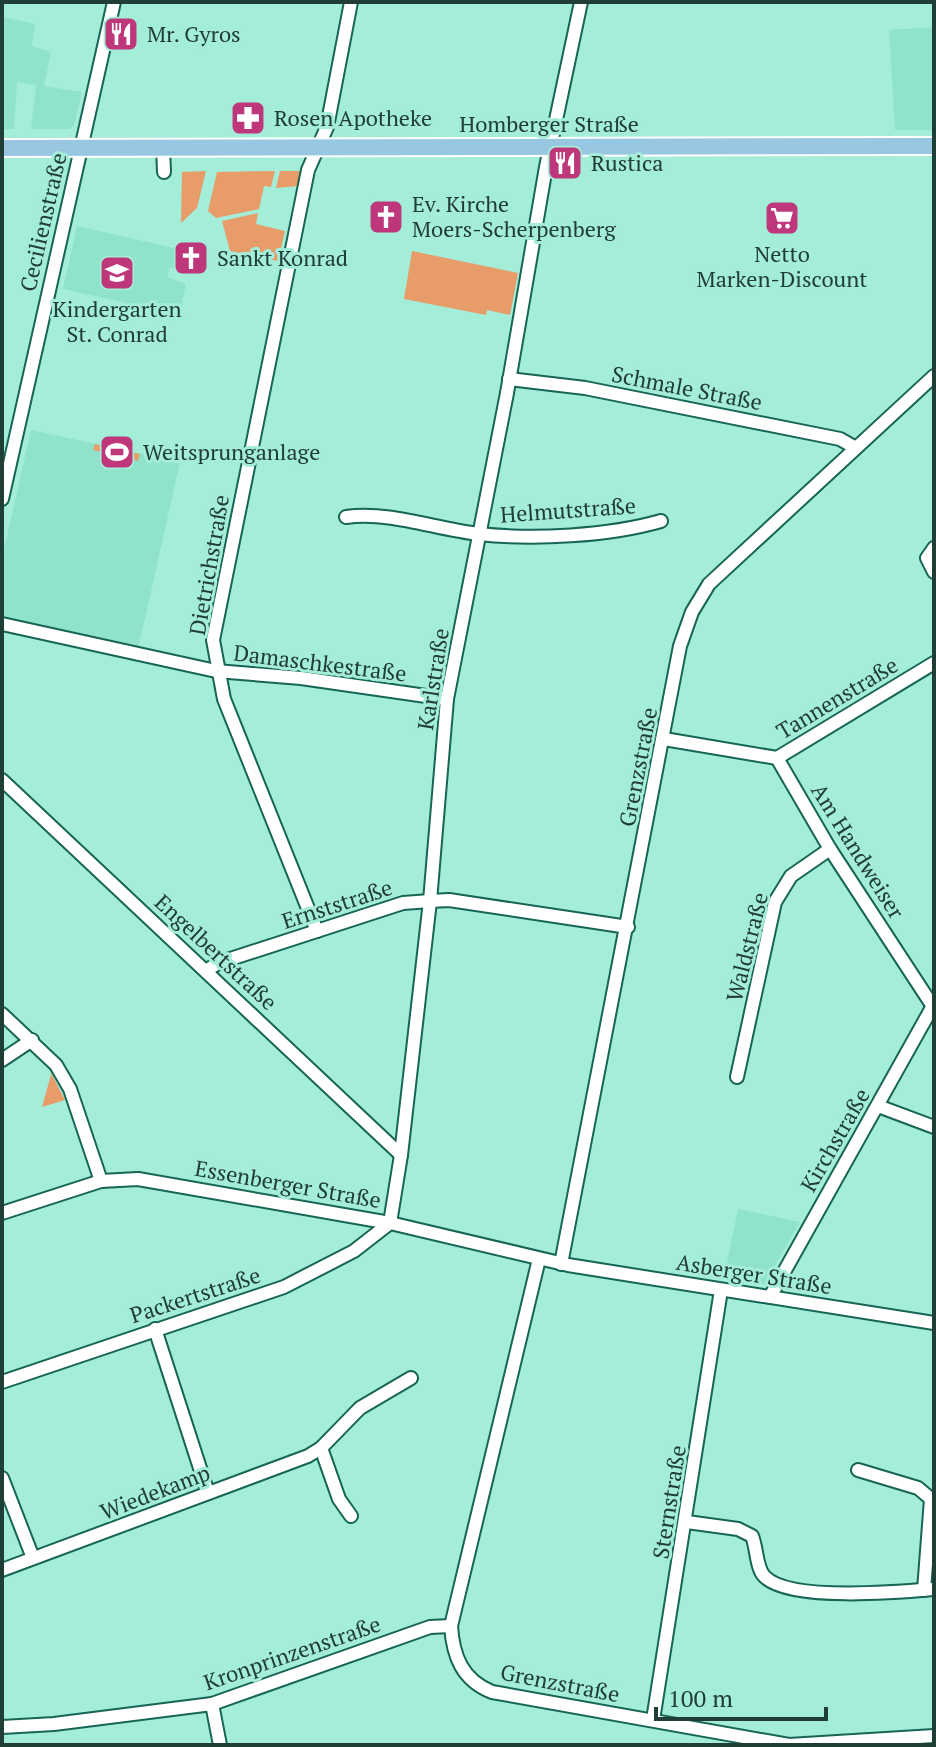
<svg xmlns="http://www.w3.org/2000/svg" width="936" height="1747" font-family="'PT Serif',serif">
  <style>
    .built { fill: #90e3cb }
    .green { fill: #e79c69 }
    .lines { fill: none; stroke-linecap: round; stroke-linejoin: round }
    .minor-casing { stroke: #176554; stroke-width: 16 }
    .major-casing { stroke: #fff; stroke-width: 20 }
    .minor { stroke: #fff; stroke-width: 12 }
    .major { stroke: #97c7e1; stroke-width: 16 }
    .labels { text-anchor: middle; stroke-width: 6; stroke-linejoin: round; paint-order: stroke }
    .poi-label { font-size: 22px; fill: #203e35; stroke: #a4edd8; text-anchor: start }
    .street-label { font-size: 22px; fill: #203e35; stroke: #a4edd8 }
  </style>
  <rect width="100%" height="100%" fill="#a4edd8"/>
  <g class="built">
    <path d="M2 17 35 24 32 46 51 52 44 86 82 92 74 125 69 129H31L36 85 17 82 14 129H2Z"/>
    <path d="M934 27V130H895L889 30Z"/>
    <path d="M77 226 178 249 174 268H170L167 277 186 284 179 315 63 289Z"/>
    <path d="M31 430 180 462 138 649 2 619V558Z"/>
    <path d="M738 1209 800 1222 764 1284 724 1277Z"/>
  </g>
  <g class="green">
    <path d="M206 171 197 208 181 223 182 172Z"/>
    <path d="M275 171 271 187 264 186 259 209 216 218 208 211 217 172Z"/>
    <path d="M280 171H301L298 186 276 188Z"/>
    <path d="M258 213 256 224 285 231 278 261 230 251 222 221Z"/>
    <path d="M412 251 518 273 510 315 487 310 486 315 404 299Z"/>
    <path d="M95 444 140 454 138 461 93 450Z"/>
    <path d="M51 1073 65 1100 42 1107 51 1075Z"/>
  </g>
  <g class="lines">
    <defs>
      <g id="minor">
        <path d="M163 147 164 172"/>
        <path d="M509 379 585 388 840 439 854 447"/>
        <path d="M2 499 114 2"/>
        <path d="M346 517C391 511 434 529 479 534 533 540 609 536 661 521"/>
        <path d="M934 548 927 558 934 572"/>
        <path d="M2 624 216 671 301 678 447 699"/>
        <path d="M664 739 777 758 934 663"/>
        <path d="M777 758 830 849 932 1005"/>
        <path d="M2 780 401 1155"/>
        <path d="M317 931 224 699 213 640 308 170 327 127 351 2"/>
        <path d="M206 971 218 963 403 903 430 901 449 900 628 927"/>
        <path d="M2 1014 56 1065 70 1089 101 1181"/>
        <path d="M2 1060 32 1040"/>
        <path d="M737 1077 775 902 791 876 830 849"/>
        <path d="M878 1106 934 1127"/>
        <path d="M2 1213 101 1181 138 1179 390 1223 568 1265 934 1323"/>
        <path d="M539 1259 451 1626C453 1656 462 1680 492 1692L789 1745 934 1736"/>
        <path d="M561 1264 680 646 692 612 709 584 934 376"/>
        <path d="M770 1297 934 1004"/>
        <path d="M155 1329 208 1493"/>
        <path d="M2 1382 284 1287 354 1251 390 1223 401 1155 430 901 447 699 507 393 546 167 581 2"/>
        <path d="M321 1448 339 1499 351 1516"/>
        <path d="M858 1470 918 1488 931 1499 924 1590"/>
        <path d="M2 1478 33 1558"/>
        <path d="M687 1522 738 1529 752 1536C757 1548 756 1567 764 1576 788 1602 900 1592 934 1589"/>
        <path d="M2 1570 308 1456 321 1448 360 1408 411 1378"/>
        <path d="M212 1704 220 1745"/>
        <path d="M653 1720 721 1290"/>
        <path d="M2 1727 54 1724 212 1704 430 1627 451 1626"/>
      </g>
      <path id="major" d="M2 148 934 146"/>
    </defs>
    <use href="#minor" class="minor-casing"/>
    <use href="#major" class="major-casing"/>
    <use href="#minor" class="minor"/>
    <use href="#major" class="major"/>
  </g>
  <defs>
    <symbol id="restaurant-square" viewBox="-11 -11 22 22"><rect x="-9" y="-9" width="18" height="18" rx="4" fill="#bd377a" stroke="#a4edd8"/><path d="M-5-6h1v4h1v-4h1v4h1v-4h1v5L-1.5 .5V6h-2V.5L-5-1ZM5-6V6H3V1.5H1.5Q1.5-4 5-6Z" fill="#fff"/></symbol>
    <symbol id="pharmacy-square" viewBox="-11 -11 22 22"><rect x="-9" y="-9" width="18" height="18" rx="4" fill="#bd377a" stroke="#a4edd8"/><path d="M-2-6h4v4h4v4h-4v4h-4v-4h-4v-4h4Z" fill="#fff"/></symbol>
    <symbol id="church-square" viewBox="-11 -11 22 22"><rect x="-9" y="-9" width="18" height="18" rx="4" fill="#bd377a" stroke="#a4edd8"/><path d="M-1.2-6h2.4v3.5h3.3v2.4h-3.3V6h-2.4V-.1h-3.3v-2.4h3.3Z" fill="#fff"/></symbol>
    <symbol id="supermarket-square" viewBox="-11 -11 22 22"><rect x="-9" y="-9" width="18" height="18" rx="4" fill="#bd377a" stroke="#a4edd8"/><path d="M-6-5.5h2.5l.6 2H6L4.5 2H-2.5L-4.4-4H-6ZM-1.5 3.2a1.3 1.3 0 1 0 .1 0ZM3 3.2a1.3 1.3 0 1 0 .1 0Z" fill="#fff"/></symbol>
    <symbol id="school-square" viewBox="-11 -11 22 22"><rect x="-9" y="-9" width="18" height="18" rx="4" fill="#bd377a" stroke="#a4edd8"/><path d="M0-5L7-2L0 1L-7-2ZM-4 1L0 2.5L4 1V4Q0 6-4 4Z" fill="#fff"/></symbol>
    <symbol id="stadium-square" viewBox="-11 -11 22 22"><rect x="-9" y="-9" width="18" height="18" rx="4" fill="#bd377a" stroke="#a4edd8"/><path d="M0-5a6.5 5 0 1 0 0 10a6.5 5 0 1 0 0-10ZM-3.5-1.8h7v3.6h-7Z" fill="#fff"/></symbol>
  </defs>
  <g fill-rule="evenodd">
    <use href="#restaurant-square" x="101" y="14" width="40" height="40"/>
    <use href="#pharmacy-square" x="228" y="98" width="40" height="40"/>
    <use href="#restaurant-square" x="545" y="143" width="40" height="40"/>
    <use href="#church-square" x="366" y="197" width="40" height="40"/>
    <use href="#supermarket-square" x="762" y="198" width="40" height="40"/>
    <use href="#church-square" x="171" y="238" width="40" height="40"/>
    <use href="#school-square" x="97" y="253" width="40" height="40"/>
    <use href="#stadium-square" x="97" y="432" width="40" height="40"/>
  </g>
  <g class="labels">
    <g class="poi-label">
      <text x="147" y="42">Mr. Gyros</text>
      <text x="274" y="126">Rosen Apotheke</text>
      <text x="591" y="171">Rustica</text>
      <text x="412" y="212">Ev. Kirche<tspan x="412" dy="25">Moers-Scherpenberg</tspan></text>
      <text x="782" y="262" text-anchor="middle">Netto<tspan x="782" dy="25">Marken-Discount</tspan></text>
      <text x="217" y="266">Sankt Konrad</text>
      <text x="117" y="317" text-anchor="middle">Kindergarten<tspan x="117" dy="25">St. Conrad</tspan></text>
      <text x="143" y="460">Weitsprunganlage</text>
    </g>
    <g class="street-label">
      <text x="549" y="132">Homberger Straße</text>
      <text transform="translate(43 222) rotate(-77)" y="8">Cecilienstraße</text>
      <text transform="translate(687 388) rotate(11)" y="8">Schmale Straße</text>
      <text transform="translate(568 510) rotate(-4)" y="8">Helmutstraße</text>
      <text transform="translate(209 565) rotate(-80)" y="8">Dietrichstraße</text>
      <text transform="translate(320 663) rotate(7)" y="8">Damaschkestraße</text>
      <text transform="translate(433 679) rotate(-81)" y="8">Karlstraße</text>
      <text transform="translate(837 698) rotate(-31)" y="8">Tannenstraße</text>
      <text transform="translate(638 767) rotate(-79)" y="8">Grenzstraße</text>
      <text transform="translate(858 851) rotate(58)" y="8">Am Handweiser</text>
      <text transform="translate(337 904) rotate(-18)" y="8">Ernststraße</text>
      <text transform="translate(747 947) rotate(-76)" y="8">Waldstraße</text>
      <text transform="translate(216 952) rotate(43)" y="8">Engelbertstraße</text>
      <text transform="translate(835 1140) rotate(-60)" y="8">Kirchstraße</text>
      <text transform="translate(288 1184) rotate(10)" y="8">Essenberger Straße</text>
      <text transform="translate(754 1274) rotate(9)" y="8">Asberger Straße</text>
      <text transform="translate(195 1295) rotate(-18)" y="8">Packertstraße</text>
      <text transform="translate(155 1492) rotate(-21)" y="8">Wiedekamp</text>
      <text transform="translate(669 1502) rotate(-81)" y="8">Sternstraße</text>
      <text transform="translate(292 1653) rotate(-19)" y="8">Kronprinzenstraße</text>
      <text transform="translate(560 1683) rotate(11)" y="8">Grenzstraße</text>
    </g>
  </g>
  <rect width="936" height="1747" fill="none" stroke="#203e35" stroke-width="8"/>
  <path d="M656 1707v12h170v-12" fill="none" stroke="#203e35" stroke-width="4"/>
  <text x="668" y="1707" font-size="24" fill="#203e35" stroke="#a4edd8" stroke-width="6" paint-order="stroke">100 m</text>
</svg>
